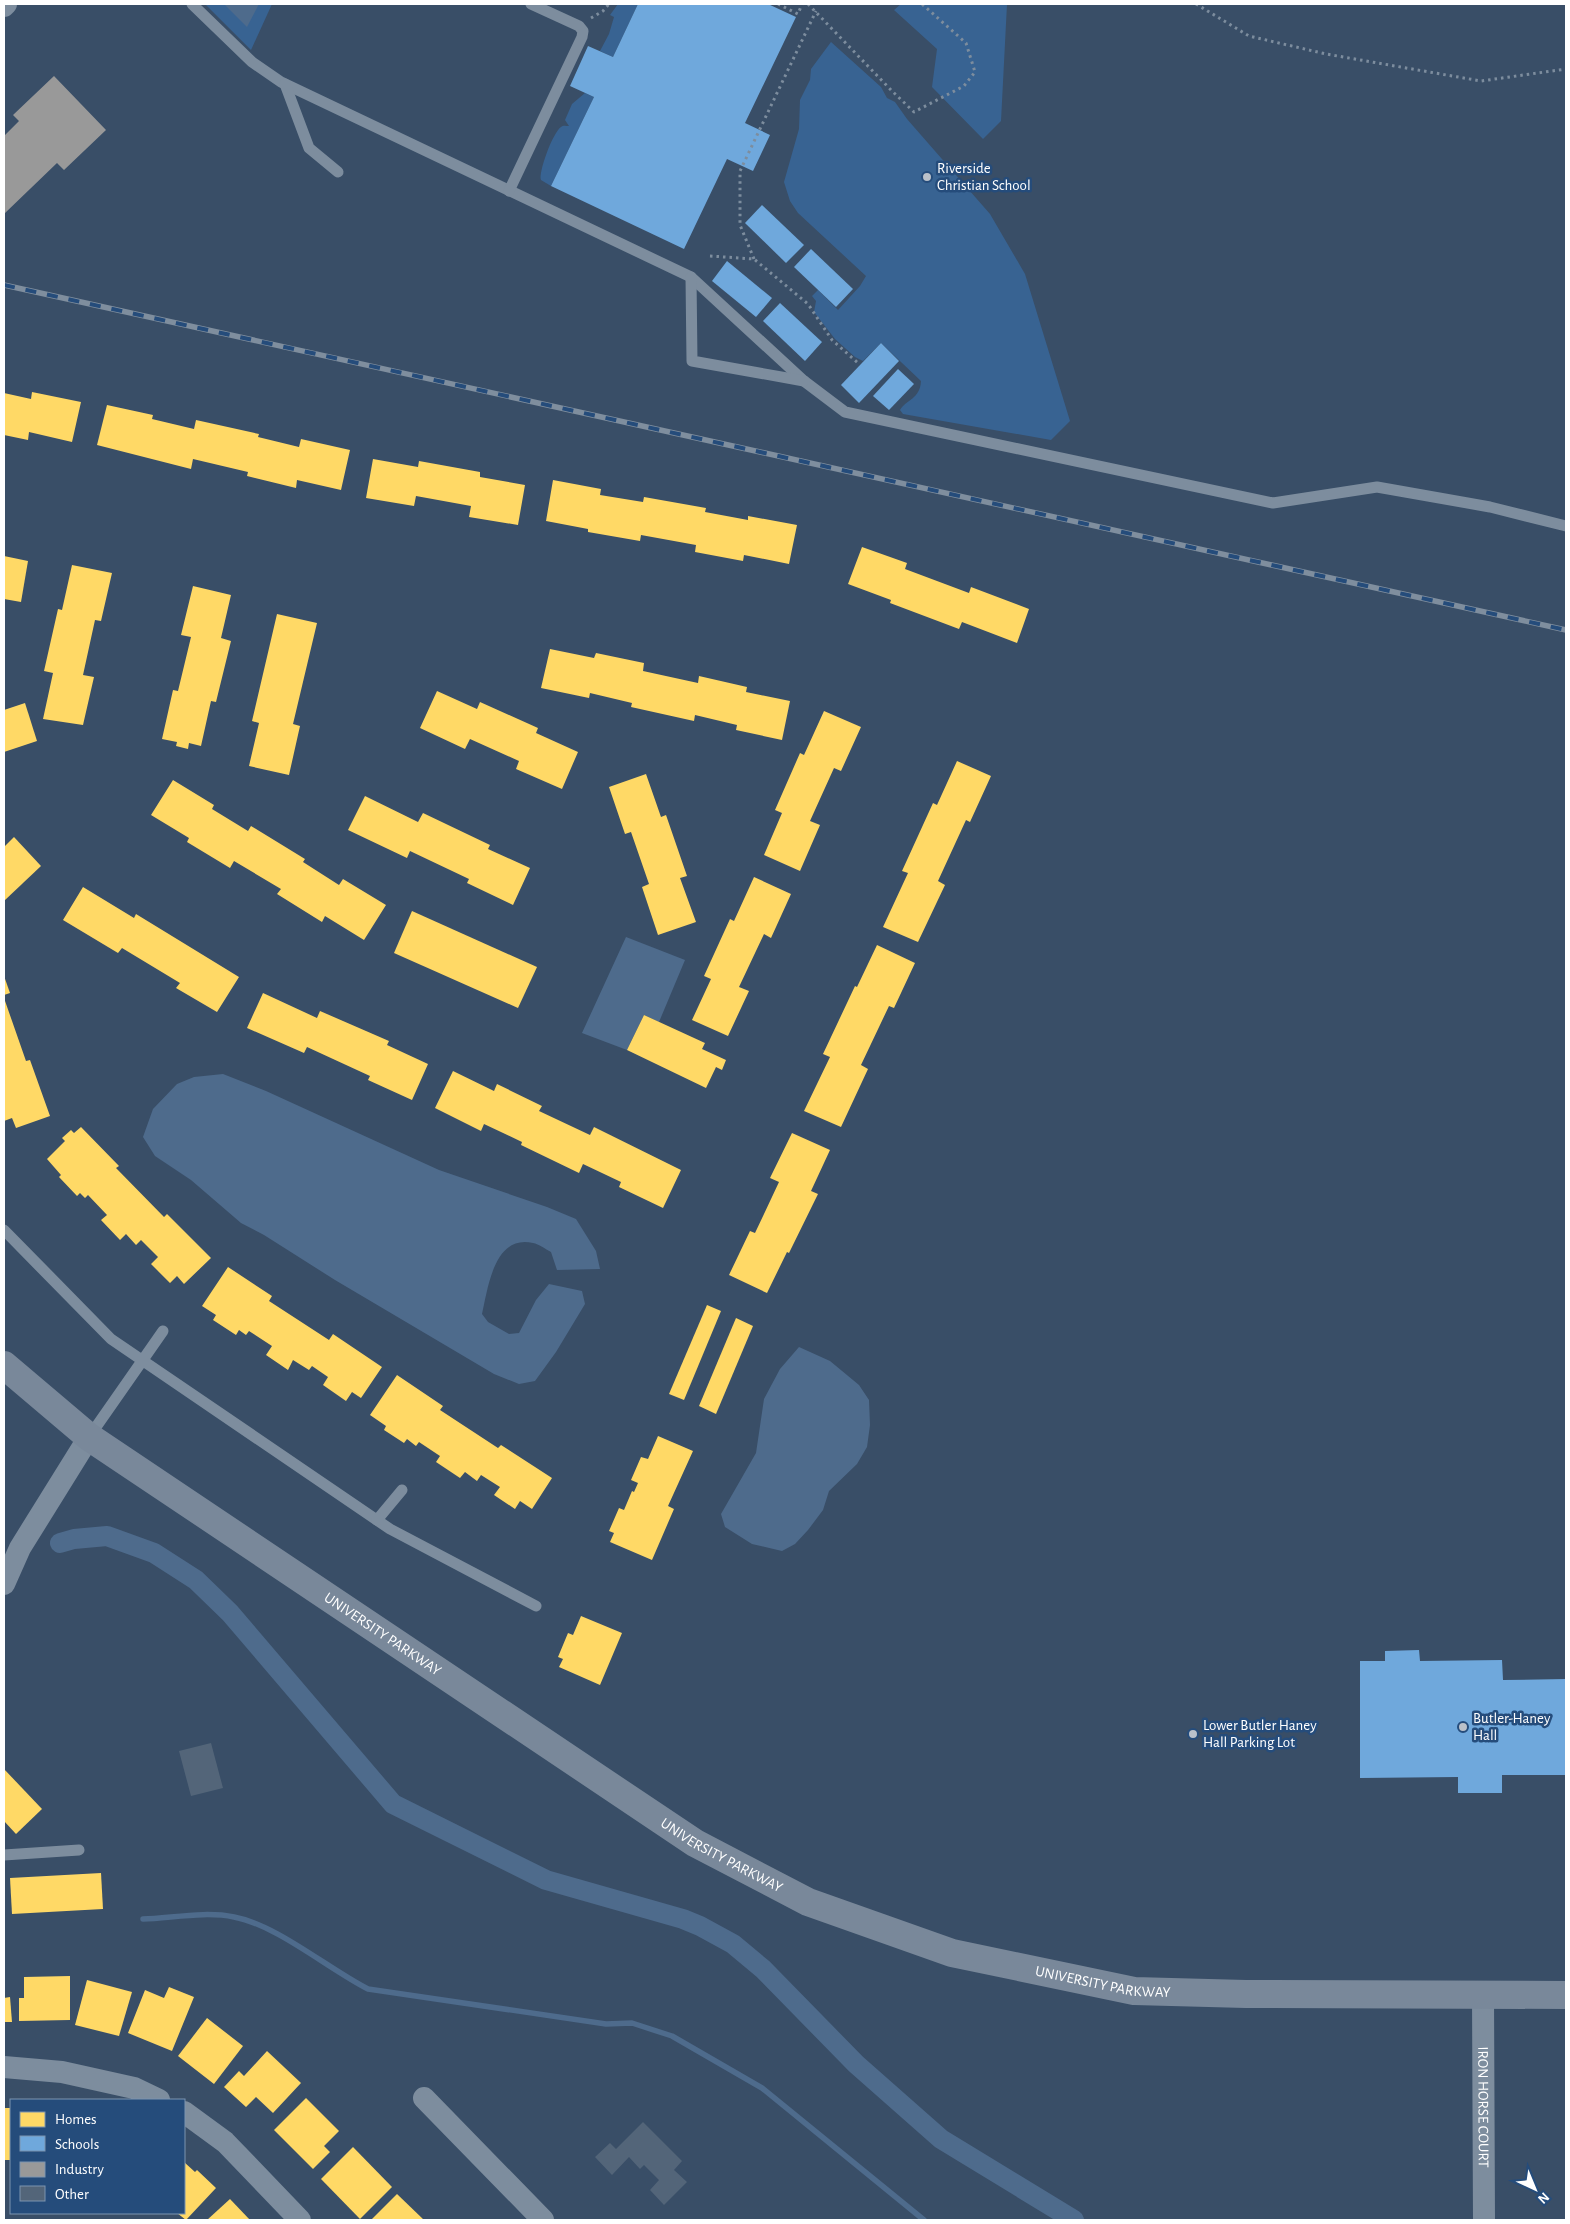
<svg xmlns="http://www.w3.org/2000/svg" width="1570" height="2224" font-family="'Alegreya Sans',sans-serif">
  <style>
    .green { fill: #386392 }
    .water { fill: #4e6b8c }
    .homes { fill: #ffd966 }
    .schools { fill: #6fa8dc }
    .industry { fill: #999 }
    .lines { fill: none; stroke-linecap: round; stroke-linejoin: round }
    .stream { stroke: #4e6b8c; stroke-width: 5.5 }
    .canal { stroke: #4e6b8c; stroke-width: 20 }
    .building { fill: #536579 }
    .path { stroke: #7d8d9e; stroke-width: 3; stroke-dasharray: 2.5 4; stroke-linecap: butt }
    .lane { stroke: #7d8d9e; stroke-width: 11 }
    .street { stroke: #7d8d9e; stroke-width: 22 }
    .secondary { stroke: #79889a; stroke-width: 28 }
    .rail-casing { stroke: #7f8e9e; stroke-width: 5.5 }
    .rail { stroke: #254c7b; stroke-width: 4; stroke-dasharray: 11; stroke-linecap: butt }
    .poi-dot { fill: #bac1ca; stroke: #254c7b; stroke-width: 2 }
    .labels { text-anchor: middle; stroke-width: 5; stroke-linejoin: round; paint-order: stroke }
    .poi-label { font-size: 15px; fill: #fff; stroke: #254c7b; text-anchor: start }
    .street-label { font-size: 15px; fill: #fff; stroke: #254c7b }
  </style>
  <rect width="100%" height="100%" fill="#394e67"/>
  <g class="green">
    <path d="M205 4H272L251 50Z"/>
    <path d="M618 4H638L613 57 600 51 609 34 614 17 610 15Z"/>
    <path d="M901 4H1007L1001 121 983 139 932 87 937 49 894 10Z"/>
    <path d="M831 42 881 87 887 98 895 102 907 119 990 214 1025 274 1070 421 1051 440 903 414 900 410C907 399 920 399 921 381L881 343 863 361 855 357 835 339 814 312 816 301 812 296 818 290 838 310 860 286 866 276 798 213 790 201 784 182 799 129 800 100 810 80 811 69Z"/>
    <path d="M585 93 594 97 551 186 541 180C538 173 553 132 561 127 563 125 566 126 569 126L565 120 572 104Z"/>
  </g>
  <g class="water">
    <path d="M224 4H259L247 27Z"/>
    <path d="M626 937 685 960 659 1022 644 1015 627 1050 582 1033Z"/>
    <path d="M223 1074 266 1091 439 1170 547 1207 576 1219 596 1251 600 1269 557 1270 551 1252C545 1249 539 1244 533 1243 494 1234 488 1288 482 1314L488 1322 509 1334 519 1333 536 1300 549 1284 582 1291 585 1304 556 1352 535 1381 519 1384 494 1374 335 1280 264 1235 241 1223 191 1180 155 1156 143 1137 153 1109 177 1084 194 1077Z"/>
    <path d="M799 1347 830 1361 859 1385 869 1400 870 1425 867 1447 857 1464 829 1491 823 1510 808 1530 795 1544 782 1551 752 1544 725 1527 721 1514 756 1453 764 1399 780 1369Z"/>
  </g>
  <g class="homes">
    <path d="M32 392 81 402 72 442 29 432 28 440 4 435V393L31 399Z"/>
    <path d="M107 405 153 415 152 419 194 429 196 420 259 434 258 437 299 447 301 439 350 450 341 490 297 480 296 488 247 476 248 472 193 459 191 469 97 445Z"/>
    <path d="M373 459 418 467 419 461 480 472V477L525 485 518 525 469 517 471 506 416 496 414 506 366 498Z"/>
    <path d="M553 480 601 489 600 495 643 502 644 497 706 508 705 512 748 520V516L797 525 789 564 744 555 743 561 695 552 696 545 641 535 640 541 588 532V529L546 521Z"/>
    <path d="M862 547 907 563 905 569 969 593 971 587 1029 609 1017 643 962 622 959 629 890 603 891 600 848 584Z"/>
    <path d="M4 556 28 561 21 602 4 599Z"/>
    <path d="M72 565 112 573 101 621 95 620 83 675 94 677 83 725 43 719 53 673 44 671 58 609 62 610Z"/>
    <path d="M193 586 231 595 221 638 231 641 216 702 211 701 201 746 189 743 188 749 176 746 177 742 162 739 173 690 178 691 191 637 181 635Z"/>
    <path d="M277 614 317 623 293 724 300 726 289 775 249 766 259 723 252 721Z"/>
    <path d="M550 649 594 658 596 653 644 663 643 671 698 683 699 676 747 687 746 692 790 701 782 740 736 730 737 725 695 715 694 721 631 707 632 703 590 693 589 698 541 688Z"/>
    <path d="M437 691 477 709 480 702 538 728 536 733 578 752 562 789 516 769 519 761 470 739 465 749 420 728Z"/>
    <path d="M25 703 37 741 4 752V710Z"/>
    <path d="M824 711 861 727 841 771 834 768 810 821 820 825 800 871 764 855 782 813 775 810 800 753 804 755Z"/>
    <path d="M957 761 991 776 970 822 966 820 938 881 945 885 918 942 883 927 908 873 902 871 933 803 937 805Z"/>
    <path d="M646 774 661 817 666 815 687 876 680 878 696 922 658 935 642 887 649 884 631 832 625 834 609 787Z"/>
    <path d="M173 780 214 805 212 809 248 831 251 826 305 859 303 862 339 885 343 879 386 905 364 940 325 916 322 922 277 894 281 889 234 861 230 868 187 842 189 838 151 815Z"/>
    <path d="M365 796 418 822 423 813 490 845 488 849 530 868 513 905 467 883 469 879 410 851 407 858 348 830Z"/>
    <path d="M14 837 41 866 4 901V847Z"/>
    <path d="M754 877 791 894 771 938 764 934 739 987 749 991 728 1036 692 1020 711 979 704 976 730 919 734 921Z"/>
    <path d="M83 887 134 918 136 914 239 977 217 1012 176 988 180 983 122 948 118 953 63 920Z"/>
    <path d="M412 911 537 967 518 1008 394 953Z"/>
    <path d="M877 945 915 963 894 1008 889 1006 861 1065 868 1069 841 1127 804 1111 830 1057 823 1054 855 986 857 987Z"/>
    <path d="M4 976 10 993 4 995Z"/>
    <path d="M263 993 317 1018 320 1011 389 1041 387 1045 428 1064 412 1100 368 1080 370 1076 307 1047 304 1053 247 1028Z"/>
    <path d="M4 998 26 1061 30 1060 50 1116 16 1128 12 1118 4 1121Z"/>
    <path d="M644 1015 705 1043 702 1049 726 1060 722 1070 716 1067 706 1088 627 1050Z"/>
    <path d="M453 1071 494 1091 497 1084 542 1106 539 1111 590 1135 594 1127 681 1170 663 1208 619 1187 621 1182 583 1164 579 1173 521 1145 522 1142 484 1124 481 1131 435 1108Z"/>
    <path d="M81 1127 119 1166 116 1168 164 1217 167 1214 211 1258 184 1284 177 1276 170 1283 151 1264 158 1257 141 1240 136 1245 126 1234 120 1240 101 1220 107 1215 88 1195 85 1198 80 1193 77 1196 59 1177 61 1175 47 1159 65 1141 62 1138 71 1130 74 1133Z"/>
    <path d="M792 1133 830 1150 811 1191 818 1194 789 1253 787 1252 767 1293 729 1275 750 1231 755 1233 779 1182 770 1178Z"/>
    <path d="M228 1267 272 1296 269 1301 329 1340 333 1334 382 1367 361 1398 352 1392 346 1401 323 1385 328 1377 312 1366 309 1370 293 1360 288 1370 266 1355 272 1346 249 1331 246 1335 239 1330 236 1335 213 1320 216 1315 202 1306Z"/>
    <path d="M707 1305 721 1311 684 1400 669 1394Z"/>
    <path d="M736 1318 753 1326 716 1414 699 1406Z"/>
    <path d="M397 1375 443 1406 440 1410 498 1448 501 1445 552 1478 532 1509 520 1501 515 1509 494 1495 500 1487 481 1475 477 1481 465 1472 460 1478 436 1462 440 1456 419 1442 416 1446 407 1439 404 1443 384 1430 386 1426 370 1415Z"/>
    <path d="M658 1436 693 1451 668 1506 674 1509 652 1560 610 1542 614 1533 609 1531 619 1508 624 1510 632 1491 634 1492 638 1483 631 1480 641 1457 648 1459Z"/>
    <path d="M581 1616 622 1633 600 1685 559 1667 563 1659 558 1657 568 1633 573 1635Z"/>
    <path d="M4 1769 42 1809 16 1834 4 1821Z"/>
    <path d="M101 1873 103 1909 12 1914 10 1878Z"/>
    <path d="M70 1976V2020L19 2021V1998H24V1977Z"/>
    <path d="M87 1980 132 1992 119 2036 75 2025Z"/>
    <path d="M169 1987 194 1997 172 2051 128 2033 145 1990 164 1998Z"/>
    <path d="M10 1997 12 2022H4V1998Z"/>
    <path d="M207 2018 243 2046 214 2084 178 2056Z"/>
    <path d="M267 2051 301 2083 273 2113 256 2097 246 2107 224 2087 239 2071 244 2076Z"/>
    <path d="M306 2098 339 2131 324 2146 330 2152 313 2169 274 2130Z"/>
    <rect x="4" y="2108" width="7" height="52"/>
    <path d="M353 2147 392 2187 360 2219 321 2179Z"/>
    <path d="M184 2162 195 2172 197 2170 216 2188 186 2220 177 2213H184Z"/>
    <path d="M397 2194 424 2220H371Z"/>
    <path d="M230 2199 250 2220H207Z"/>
  </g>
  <g class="schools">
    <path d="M638 4H768L796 17 745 123 770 135 753 171 727 159 684 249 551 186 594 97 570 86 588 46 613 57Z"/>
    <path d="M762 205 804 245 786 263 745 223Z"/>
    <path d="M811 249 853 289 836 307 794 267Z"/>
    <path d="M727 261 772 298 756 317 712 281Z"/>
    <path d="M780 303 822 342 805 361 763 321Z"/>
    <path d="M881 343 899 361 859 403 841 385Z"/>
    <path d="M898 369 914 384 889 410 873 396Z"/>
    <path d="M1419 1650 1420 1661 1502 1660 1503 1680 1566 1679V1775H1502V1793H1458V1777L1360 1778V1661H1385V1651Z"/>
  </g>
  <path class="industry" d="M54 76 106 130 64 170 57 163 4 214V136L19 121 13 115Z"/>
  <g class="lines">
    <path class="stream" d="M143 1919C172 1918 205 1911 234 1917 277 1925 327 1968 368 1989L606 2024 632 2023 672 2036 762 2088 924 2220"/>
    <path class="canal" d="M60 1543 74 1539 107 1536 154 1553 196 1580 230 1613 393 1804 546 1880 683 1919 700 1926 733 1944 763 1969 856 2064 941 2139 1074 2220"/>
  </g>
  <g class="building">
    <path d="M211 1743 223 1788 191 1796 179 1751Z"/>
    <path d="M643 2122 682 2161 674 2170 687 2182 664 2205 650 2190 659 2180 644 2165 640 2169 629 2157 612 2175 595 2157 610 2143 616 2149Z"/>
  </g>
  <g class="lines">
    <g class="path">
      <path d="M778 4 798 14 802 4"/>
      <path d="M808 4 892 91 914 112 964 86 975 72 966 43 922 4"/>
      <path d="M1196 4 1249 36 1326 54 1481 81 1566 69"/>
      <path d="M591 18 603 11 609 4"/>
      <path d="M710 256 754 259 808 304 832 340 858 363"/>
      <path d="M754 259 740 225V171L816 11"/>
    </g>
    <g class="lane">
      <path d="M192 4 252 62 281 82 691 277 804 381 845 412 1273 503 1377 487 1490 507 1566 526"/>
      <path d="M285 84 309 148 338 172"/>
      <path d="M509 191 582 37 583 31 579 26 531 4"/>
      <path d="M691 277 692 361 804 381"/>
      <path d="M4 1230 111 1339 390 1529 536 1606"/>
      <path d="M89 1437 163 1331"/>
      <path d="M377 1520 402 1490"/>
      <path d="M4 1855 79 1850"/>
    </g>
    <g class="street">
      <path d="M4 6 6 4"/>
      <path d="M4 1584 20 1548 89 1437"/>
      <path id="s1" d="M1483 1995 1484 2220"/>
      <path d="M4 2067 62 2072 134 2088 159 2100"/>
      <path d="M424 2098 543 2220"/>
      <path d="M184 2112 225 2142 300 2220"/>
    </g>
    <path class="secondary" id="s2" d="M4 1365 89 1437 695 1843 808 1902 952 1953 1134 1991 1246 1994 1566 1995"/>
    <defs>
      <path id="rail" d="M4 285 1566 630"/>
    </defs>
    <use href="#rail" class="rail-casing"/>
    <use href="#rail" class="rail"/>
  </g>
  <g class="poi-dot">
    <circle cx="927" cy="177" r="5"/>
    <circle cx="1463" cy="1727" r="5"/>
    <circle cx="1193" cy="1734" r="5"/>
  </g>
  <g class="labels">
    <g class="poi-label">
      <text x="937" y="173">Riverside<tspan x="937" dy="17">Christian School</tspan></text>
      <text x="1473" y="1723">Butler-Haney<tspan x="1473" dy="17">Hall</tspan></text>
      <text x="1203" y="1730">Lower Butler Haney<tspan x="1203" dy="17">Hall Parking Lot</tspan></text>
    </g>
    <g class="street-label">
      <text dy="5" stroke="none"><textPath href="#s2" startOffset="465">UNIVERSITY PARKWAY</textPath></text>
      <text dy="5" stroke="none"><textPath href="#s2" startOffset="870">UNIVERSITY PARKWAY</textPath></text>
      <text dy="5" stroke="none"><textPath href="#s2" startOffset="1275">UNIVERSITY PARKWAY</textPath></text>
      <text dy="5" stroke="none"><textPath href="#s1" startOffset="112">IRON HORSE COURT</textPath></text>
    </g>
  </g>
  <rect width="1570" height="2224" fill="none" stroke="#ffffff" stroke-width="10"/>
  <rect x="10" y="2099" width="175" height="115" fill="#254c7b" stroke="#7c94b0"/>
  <rect x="20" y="2112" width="25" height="15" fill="#ffd966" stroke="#7c94b0"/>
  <text x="55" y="2124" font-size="15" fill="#ffffff">Homes</text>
  <rect x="20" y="2136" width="25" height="15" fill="#6fa8dc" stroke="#7c94b0"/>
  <text x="55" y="2149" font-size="15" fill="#ffffff">Schools</text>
  <rect x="20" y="2162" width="25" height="15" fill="#999999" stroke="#7c94b0"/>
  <text x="55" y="2174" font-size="15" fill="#ffffff">Industry</text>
  <rect x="20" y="2186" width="25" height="15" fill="#536579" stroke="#7c94b0"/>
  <text x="55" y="2199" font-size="15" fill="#ffffff">Other</text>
  <g transform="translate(1535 2189) rotate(136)" stroke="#254c7b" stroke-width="4" paint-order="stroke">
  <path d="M0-4L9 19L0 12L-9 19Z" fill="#ffffff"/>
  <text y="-8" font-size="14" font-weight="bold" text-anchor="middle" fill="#ffffff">N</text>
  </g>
</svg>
